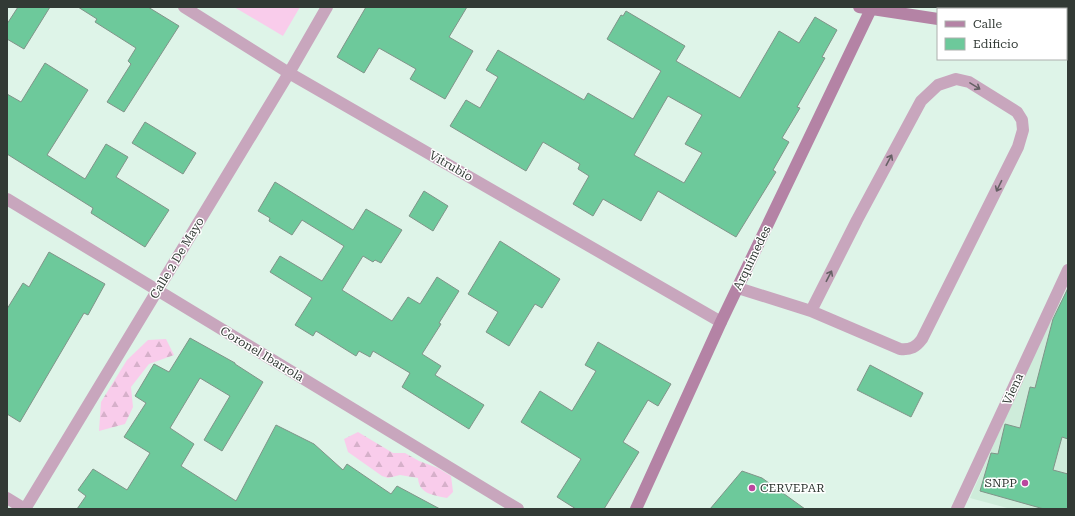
<svg xmlns="http://www.w3.org/2000/svg" width="1075" height="516" font-family="'Roboto Serif',serif">
  <style>
    .built { fill: #ceecda }
    .forest { fill: url(#forest-firs) }
    .green { fill: #f9cceb }
    .building { fill: #6dc99b; stroke: #809489; fill-rule: evenodd }
    .lines { fill: none; stroke-linecap: round; stroke-linejoin: round }
    .lane { stroke: #c8a6bd; stroke-width: 12 }
    .street { stroke: #c8a6bd; stroke-width: 12 }
    .secondary { stroke: #b483a5; stroke-width: 12 }
    .oneway { stroke: #666065 }
    .poi-dot { fill: #bb479f; stroke: #fff; stroke-width: 1.5 }
    .labels { text-anchor: middle; stroke-width: 3; stroke-linejoin: round; paint-order: stroke }
    .street-label { font-size: 12px; fill: #323a35; stroke: #fff }
    .poi-label { font-size: 12px; fill: #323a35; stroke: #fff; text-anchor: end }
  </style>
  <defs>
    <pattern id="forest-firs" width="22" height="20" patternUnits="userSpaceOnUse"><rect width="22" height="20" fill="#f9cceb"/><path d="M5 1l3.5 6h-7zM16 11l3.5 6h-7z" fill="#d6b0ca"/></pattern>
  </defs>
  <rect width="100%" height="100%" fill="#def4e8"/>
  <path class="built" d="M1057 301 1068 304V509H1011L970 498Z"/>
  <g class="forest">
    <path d="M166 339 174 355 149 364 131 387 133 407 125 424 99 431 101 402 127 360 148 340Z"/>
    <path d="M358 432 393 453H405L419 461 438 468 451 476 453 492 447 498C433 495 419 494 418 478L400 475 388 478 382 476 348 452 344 439Z"/>
  </g>
  <path class="green" d="M234 7H300L283 36Z"/>
  <g class="building">
    <path d="M18 7H50L24 49 7 39V24Z"/>
    <path d="M78 7H148L179 26 124 112 107 102 131 64 128 61 136 48 95 22 97 19Z"/>
    <path d="M366 7H467L449 37 473 51 445 99 410 79 416 69 379 48 364 73 337 57Z"/>
    <path d="M626 11 685 46 676 61 740 98 779 31 799 43 815 17 837 30 822 57 825 58 797 107 800 108 782 138 789 142 773 170 776 172 736 237 658 191 641 221 603 199 593 216 573 204 589 176 578 169 580 164 543 142 526 171 450 126 466 100 480 108 498 77 486 70 498 50 584 100 588 93 633 119 661 71 607 39 621 15 623 16ZM668 96 702 115 685 144 702 153 684 183 634 155Z"/>
    <path d="M45 63 88 90 47 155 85 179 106 144 128 157 116 177 169 210 145 247 91 213 93 208 7 154V94L21 102Z"/>
    <path d="M145 122 196 153 183 174 132 143Z"/>
    <path d="M275 182 353 230 366 209 402 230 381 263 375 260 373 262 363 256 342 290 392 321 408 297 420 304 437 277 459 291 439 323 441 324 422 354 441 366 435 375 484 405 469 429 402 387 410 373 373 351 370 357 359 351 356 356 316 331 313 336 295 325 312 298 270 272 280 256 322 281 344 246 302 220 292 235 269 221 270 218 258 211Z"/>
    <path d="M424 191 448 206 433 231 409 216Z"/>
    <path d="M500 241 560 279 542 308 535 304 509 346 486 332 498 312 468 294Z"/>
    <path d="M49 252 105 284 88 315 84 313 20 422 7 414V309L23 283 29 287Z"/>
    <path d="M1068 288V439L1062 437 1053 470 1068 474V509H1044L980 491 991 453 998 454 1005 424 1020 428 1030 387 1035 388 1053 319Z"/>
    <path d="M190 338 235 363V364L263 382 222 451 204 440 230 396 200 378 170 428 194 444 181 466 236 501 276 425 314 444 343 470 347 464 391 494 397 486 440 509H77L86 496 78 490 93 469 127 490 150 453 124 437 146 403 135 396 154 364 169 372Z"/>
    <path d="M598 342 671 384 658 406 648 400 623 442 639 452 604 509H576L557 497 581 459 521 422 540 391 572 411 596 371 585 365Z"/>
    <path d="M870 365 923 393 911 417 857 390Z"/>
    <path d="M742 471 762 478 805 509H710Z"/>
  </g>
  <g class="lines">
    <path class="lane" d="M738 288 811 311 900 349C911 350 916 347 922 339L1018 147 1023 130 1022 120 1017 112 969 82 956 79 938 85 921 101 857 220 811 311"/>
    <g class="street">
      <path d="M184 7 289 73 721 322"/>
      <path d="M1022 9 1023 7"/>
      <path d="M7 199 518 509"/>
      <path d="M7 498 25 509"/>
      <path d="M25 509 289 73 327 7"/>
      <path d="M957 509 1068 270"/>
    </g>
    <g class="secondary">
      <path d="M859 7 938 19"/>
      <path d="M1066 37 1068 38"/>
      <path d="M636 509 721 322 871 9"/>
    </g>
  </g>
  <defs><path id="oneway-shaft" d="M-6 0H5M1.5-3L5.5 0L1.5 3" fill="none" stroke-width="1.6" stroke-linecap="round" stroke-linejoin="round"/></defs>
  <g class="oneway">
    <use href="#oneway-shaft" transform="translate(975 86) rotate(32)"/>
    <use href="#oneway-shaft" transform="translate(889 160) rotate(-62)"/>
    <use href="#oneway-shaft" transform="translate(999 186) rotate(116)"/>
    <use href="#oneway-shaft" transform="translate(829 276) rotate(-63)"/>
  </g>
  <g class="poi-dot">
    <circle cx="1025" cy="483" r="4"/>
    <circle cx="752" cy="488" r="4"/>
  </g>
  <g class="labels">
    <g class="street-label">
      <text transform="translate(451 166) rotate(30)" y="4">Vitrubio</text>
      <text transform="translate(177 258) rotate(-59)" y="4">Calle 2 De Mayo</text>
      <text transform="translate(752 258) rotate(-64)" y="4">Arquímedes</text>
      <text transform="translate(262 354) rotate(31)" y="4">Coronel Ibarrola</text>
      <text transform="translate(1013 389) rotate(-65)" y="4">Viena</text>
    </g>
    <g class="poi-label">
      <text x="1017" y="487">SNPP</text>
      <text x="760" y="492" text-anchor="start">CERVEPAR</text>
    </g>
  </g>
  <rect width="1075" height="516" fill="none" stroke="#323a35" stroke-width="16"/>
  <rect x="937" y="8" width="130" height="52" fill="#ffffff" stroke="#adb0ae"/>
  <rect x="945" y="21" width="20" height="6" fill="#b483a5" stroke="#adb0ae"/>
  <text x="973" y="28" font-size="12" fill="#323a35">Calle</text>
  <rect x="945" y="38" width="20" height="12" fill="#6dc99b" stroke="#adb0ae"/>
  <text x="973" y="48" font-size="12" fill="#323a35">Edificio</text>
</svg>
